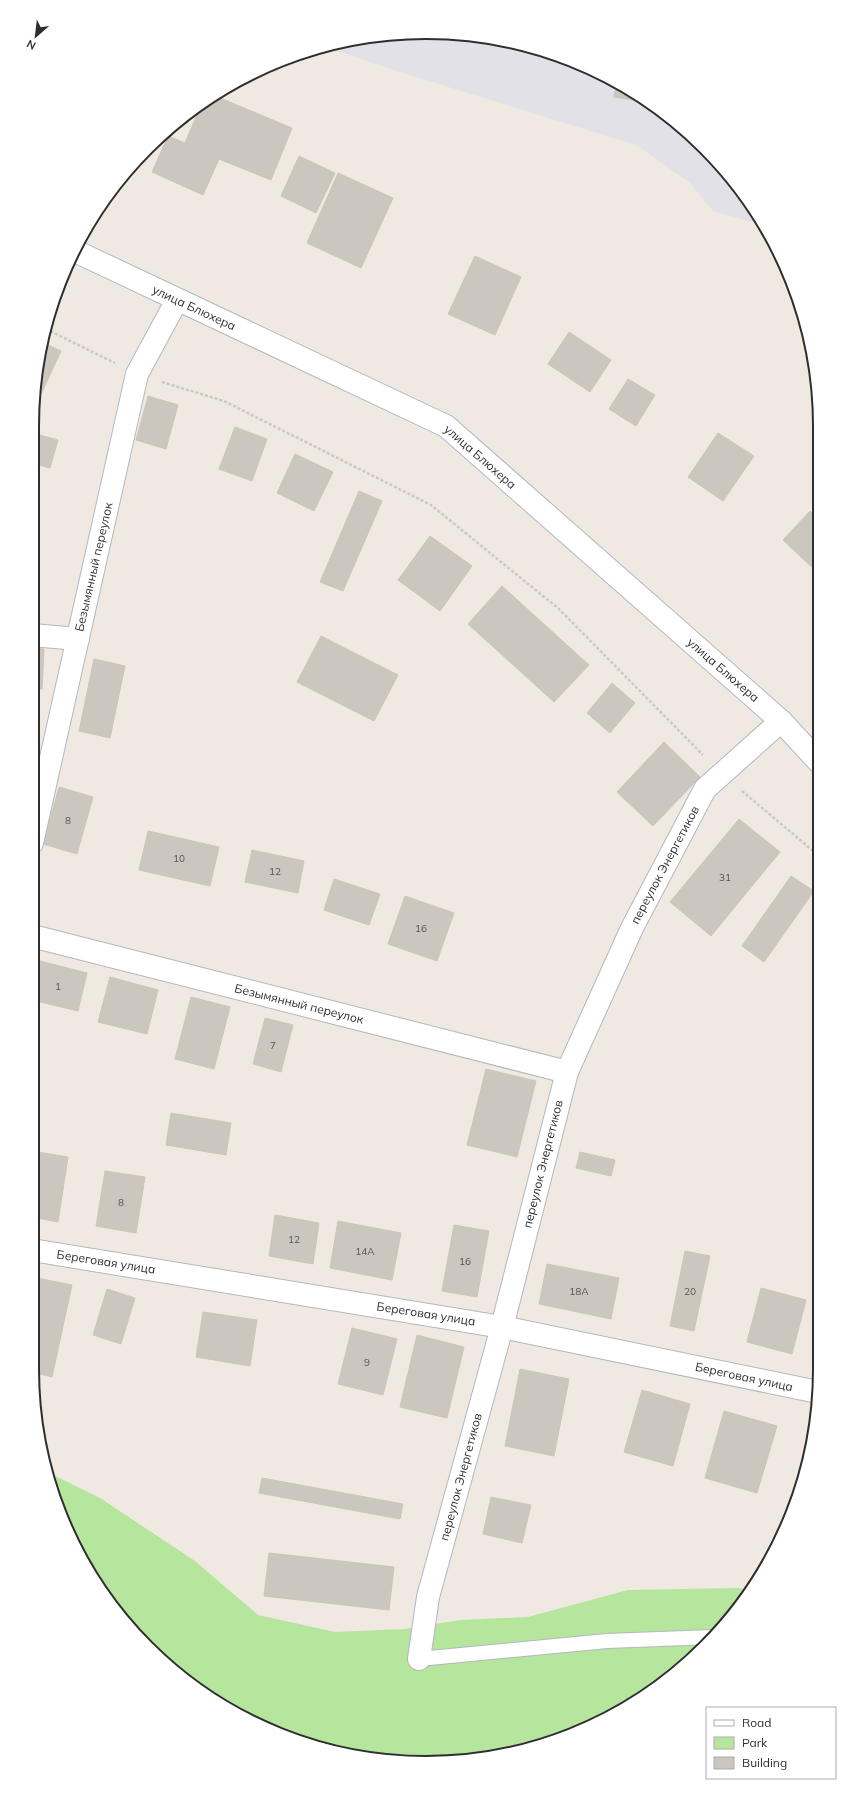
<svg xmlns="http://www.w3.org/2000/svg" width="852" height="1795" font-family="Mulish,sans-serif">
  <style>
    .industrial { fill: #e3e1e8 }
    .green { fill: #b6e59e }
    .building { fill: #cbc7bf; stroke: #cbc5ba }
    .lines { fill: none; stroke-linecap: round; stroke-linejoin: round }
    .lane-casing { stroke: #b4b7c1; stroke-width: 16 }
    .street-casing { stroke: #b4b7c1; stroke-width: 24 }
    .secondary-casing { stroke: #b4b7c1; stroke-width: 24 }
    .path { stroke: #c9c9c9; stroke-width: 2.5; stroke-dasharray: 3 2; stroke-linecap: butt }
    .lane { stroke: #fff; stroke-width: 14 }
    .street { stroke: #fff; stroke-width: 22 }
    .secondary { stroke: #fff; stroke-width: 22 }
    .labels { text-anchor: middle; stroke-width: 3; stroke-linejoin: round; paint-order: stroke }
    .number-label { font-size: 10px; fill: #555452 }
    .street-label { font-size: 12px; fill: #2e2e2e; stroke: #fff }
    .rim { fill: none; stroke: #2e2e2e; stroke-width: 2 }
  </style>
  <rect width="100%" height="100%" fill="#efe9e1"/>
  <path class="industrial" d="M426 32 503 40 577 62 666 113 738 186 760 224 713 211 689 182 636 145 403 73 325 47 349 40Z"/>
  <path class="green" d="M47 1472 100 1498 195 1561 258 1615 335 1632 405 1629 460 1620 528 1617 628 1590 737 1588 752 1590 705 1647 666 1682 600 1722 552 1742 478 1760 400 1762 349 1755 275 1733 207 1697 166 1665 114 1609 85 1566 53 1496Z"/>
  <g class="building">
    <path d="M616 85 646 102 614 97Z"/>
    <path d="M213 95 292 128 271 180 219 159 203 195 152 172 168 136 185 143 202 103Z"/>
    <path d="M299 156 335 173 316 213 281 196Z"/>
    <path d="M338 173 393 198 361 268 307 243Z"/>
    <path d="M475 256 521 277 495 335 448 314Z"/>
    <path d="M569 332 611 360 590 392 548 364Z"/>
    <path d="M42 342 61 351 35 407 40 349Z"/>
    <path d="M628 379 655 395 636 426 609 409Z"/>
    <path d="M148 396 178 405 166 449 136 440Z"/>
    <path d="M235 427 267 439 252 481 219 469Z"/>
    <path d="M32 433 58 440 50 468 32 463Z"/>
    <path d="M718 433 754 456 723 501 688 477Z"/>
    <path d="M295 454 333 472 314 511 277 493Z"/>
    <path d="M359 491 382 501 343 591 320 582Z"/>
    <path d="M810 511 817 518 816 571 783 540Z"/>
    <path d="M430 536 472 566 440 611 398 580Z"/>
    <path d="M502 586 589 665 554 702 468 624Z"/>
    <path d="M321 636 398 675 374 721 297 682Z"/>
    <path d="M32 648 44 649 42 689H32Z"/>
    <path d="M94 659 125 666 110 738 79 731Z"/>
    <path d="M612 683 635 703 610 733 587 713Z"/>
    <path d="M664 742 700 777 653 826 617 792Z"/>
    <path d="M59 787 93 797 77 854 43 844Z"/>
    <path d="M739 819 780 852 711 936 670 902Z"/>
    <path d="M148 831 219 847 210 886 139 870Z"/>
    <path d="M252 850 304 861 298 893 245 882Z"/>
    <path d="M791 876 814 891 764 962 742 946Z"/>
    <path d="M334 879 380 894 369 925 324 910Z"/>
    <path d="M405 896 454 913 437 961 388 944Z"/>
    <path d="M818 915V927L813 922Z"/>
    <path d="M32 959 87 973 78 1011 32 1000Z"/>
    <path d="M110 977 158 990 147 1034 98 1022Z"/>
    <path d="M191 997 230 1007 214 1069 175 1059Z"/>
    <path d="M265 1018 293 1025 281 1072 253 1064Z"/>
    <path d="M486 1069 536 1081 517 1157 467 1145Z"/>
    <path d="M171 1113 231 1123 226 1155 166 1145Z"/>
    <path d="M32 1151 68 1157 58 1222 32 1217Z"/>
    <path d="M580 1152 615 1160 611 1176 576 1168Z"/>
    <path d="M105 1171 145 1177 136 1233 96 1226Z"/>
    <path d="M275 1215 319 1223 313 1264 269 1256Z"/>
    <path d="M338 1221 401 1233 392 1280 330 1268Z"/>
    <path d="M454 1225 489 1231 477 1297 442 1291Z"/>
    <path d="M685 1251 710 1256 694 1331 670 1326Z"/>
    <path d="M547 1264 619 1278 611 1319 539 1304Z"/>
    <path d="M32 1277 72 1285 52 1377 32 1372Z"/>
    <path d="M761 1288 806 1300 792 1354 747 1342Z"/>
    <path d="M107 1289 135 1298 121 1344 93 1335Z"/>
    <path d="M203 1312 257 1320 250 1366 196 1357Z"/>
    <path d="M352 1328 397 1339 383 1395 338 1384Z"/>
    <path d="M417 1335 464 1347 447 1418 400 1407Z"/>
    <path d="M520 1369 569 1379 554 1456 505 1446Z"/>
    <path d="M642 1390 690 1404 673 1466 624 1452Z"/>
    <path d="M724 1411 777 1426 757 1493 705 1478Z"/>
    <path d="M262 1478 403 1504 400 1519 259 1493Z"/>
    <path d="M491 1497 531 1505 522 1543 483 1534Z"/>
    <path d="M269 1553 394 1567 389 1610 264 1596Z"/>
  </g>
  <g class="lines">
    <defs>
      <path id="lane" d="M419 1659 607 1641 713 1637"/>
      <g id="street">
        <path d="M32 635 78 639"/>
        <path d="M32 843 137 374 177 300"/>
        <path d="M32 936 567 1072"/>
        <path d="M32 1250 502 1327 818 1392"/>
        <path d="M419 1659 428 1597 502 1327 567 1072 632 928 705 789 781 721"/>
      </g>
      <path id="secondary" d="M75 251 446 426 781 721 818 761"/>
    </defs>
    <use href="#lane" class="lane-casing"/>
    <use href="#street" class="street-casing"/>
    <use href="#secondary" class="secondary-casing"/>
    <g class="path">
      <path d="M46 329 115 363"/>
      <path d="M162 382 224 401 431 505 559 609 703 755"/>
      <path d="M742 791 818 855"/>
    </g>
    <use href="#lane" class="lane"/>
    <use href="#street" class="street"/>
    <use href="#secondary" class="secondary"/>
  </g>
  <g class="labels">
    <g class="number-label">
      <text x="68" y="824">8</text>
      <text x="179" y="862">10</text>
      <text x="275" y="875">12</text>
      <text x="725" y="881">31</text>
      <text x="421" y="932">16</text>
      <text x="58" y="990">1</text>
      <text x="273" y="1049">7</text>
      <text x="121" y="1206">8</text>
      <text x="294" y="1243">12</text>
      <text x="365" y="1255">14А</text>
      <text x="465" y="1265">16</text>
      <text x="579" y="1295">18А</text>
      <text x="690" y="1295">20</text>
      <text x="367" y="1366">9</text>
    </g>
    <g class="street-label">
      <text transform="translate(194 308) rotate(25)" y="4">улица Блюхера</text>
      <text transform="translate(480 457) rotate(41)" y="4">улица Блюхера</text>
      <text transform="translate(94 567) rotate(-77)" y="4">Безымянный переулок</text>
      <text transform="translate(723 670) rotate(41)" y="4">улица Блюхера</text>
      <text transform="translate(665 865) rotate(-62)" y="4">переулок Энергетиков</text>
      <text transform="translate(299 1004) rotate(14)" y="4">Безымянный переулок</text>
      <text transform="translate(543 1164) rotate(-76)" y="4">переулок Энергетиков</text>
      <text transform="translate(106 1262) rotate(9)" y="4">Береговая улица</text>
      <text transform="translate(426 1314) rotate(9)" y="4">Береговая улица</text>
      <text transform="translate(744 1377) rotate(12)" y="4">Береговая улица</text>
      <text transform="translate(461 1477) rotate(-75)" y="4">переулок Энергетиков</text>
    </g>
  </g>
  <path d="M0 0H852V1795H0ZM426 39H426A387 387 0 0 1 813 426V1369A387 387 0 0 1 426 1756H426A387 387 0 0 1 39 1369V426A387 387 0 0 1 426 39Z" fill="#fff" fill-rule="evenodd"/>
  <path class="rim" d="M426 39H426A387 387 0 0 1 813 426V1369A387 387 0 0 1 426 1756H426A387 387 0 0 1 39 1369V426A387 387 0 0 1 426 39Z"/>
  <rect x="706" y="1707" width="130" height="72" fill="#ffffff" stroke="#ababab"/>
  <rect x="714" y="1720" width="20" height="6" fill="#ffffff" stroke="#ababab"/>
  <text x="742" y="1727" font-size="12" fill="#2e2e2e">Road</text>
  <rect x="714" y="1737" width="20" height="12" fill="#b6e59e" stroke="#ababab"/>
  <text x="742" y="1747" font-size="12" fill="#2e2e2e">Park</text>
  <rect x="714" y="1757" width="20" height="12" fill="#cbc7bf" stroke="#ababab"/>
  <text x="742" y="1767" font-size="12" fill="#2e2e2e">Building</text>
  <g transform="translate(36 36) rotate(208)" stroke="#ffffff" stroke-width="3" paint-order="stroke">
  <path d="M0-3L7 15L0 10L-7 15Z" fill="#2e2e2e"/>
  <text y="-6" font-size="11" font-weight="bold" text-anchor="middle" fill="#2e2e2e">N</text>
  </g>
</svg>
